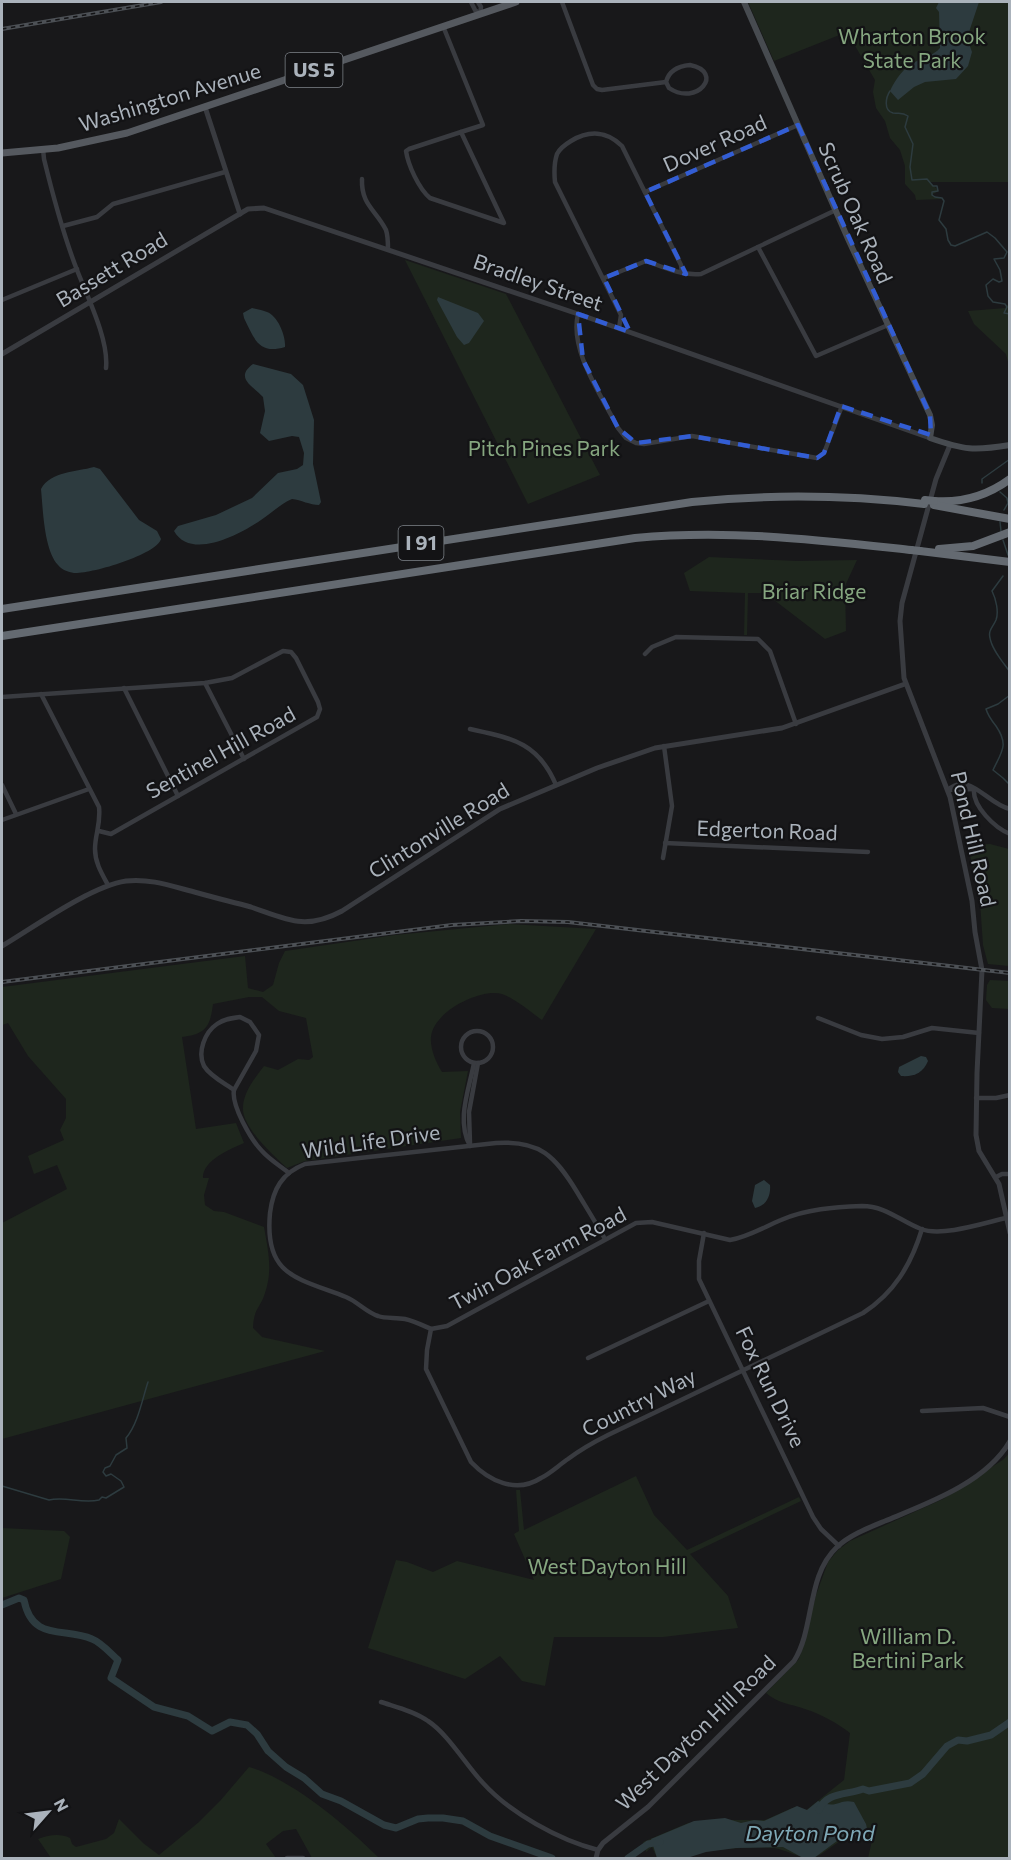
<svg xmlns="http://www.w3.org/2000/svg" width="1011" height="1860" font-family="Commissioner,sans-serif">
  <style>
    .green { fill: #1e261d }
    .water { fill: #2d3b3f }
    .lines { fill: none; stroke-linecap: round; stroke-linejoin: round }
    .stream { stroke: #2d3b3f; stroke-width: 1.5 }
    .river { stroke: #2d3b3f; stroke-width: 7 }
    .minor { stroke: #393b40; stroke-width: 4.5 }
    .tertiary { stroke: #393b40; stroke-width: 5 }
    .secondary { stroke: #474b50; stroke-width: 6 }
    .primary { stroke: #55595f; stroke-width: 7 }
    .motorway { stroke: #646a71; stroke-width: 8 }
    .rail-casing { stroke: #4c5055; stroke-width: 4 }
    .rail { stroke: #131315; stroke-width: 1.5; stroke-dasharray: 4.5; stroke-linecap: butt }
    .motorway-bridge { stroke: #646a71; stroke-width: 8 }
    .marked { fill: none; stroke: #325dd4; stroke-width: 4.5; stroke-dasharray: 12 8; stroke-linejoin: round }
    .labels { text-anchor: middle; stroke-width: 4.5; stroke-linejoin: round; paint-order: stroke }
    .shield { fill: #131315; stroke: #7d8289; stroke-width: 1.5 }
    .shield-label { font-size: 20px; font-weight: bold; fill: #aab2bb }
    .park-label { font-size: 21px; fill: #86a780; stroke: #131315 }
    .street-label { font-size: 21px; fill: #aab2bb; stroke: #131315 }
    .water-label { font-size: 22px; font-style: italic; fill: #7fa9b7; stroke: #131315 }
  </style>
  <rect width="100%" height="100%" fill="#18181a"/>
  <g class="green">
    <path d="M748 2H1009V182H930L939 191 933 194V196L942 199 916 200 915 195 905 184V166L900 150 890 138 885 121 876 108 873 92 875 80 847 32 774 61Z"/>
    <path d="M405 260 506 294 600 475 528 504Z"/>
    <path d="M1007 305H1010L1009 366 1006 354 974 324 968 311 1005 308Z"/>
    <path d="M709 557 797 561 857 560 845 586 846 631 825 639 765 593H748L747 635H744L745 593 690 591 684 573Z"/>
    <path d="M990 844 1009 849V966L988 964 983 945 980 902 968 845Z"/>
    <path d="M509 924 596 929 542 1020C532 1013 514 998 502 994 480 988 433 1012 431 1037 430 1049 436 1062 442 1072L468 1071 460 1112 461 1138 305 1161 287 1168C274 1156 242 1127 243 1108 243 1092 255 1078 264 1066L278 1070 298 1059 309 1060 313 1057 306 1018 279 1011 262 997H249L213 1004C210 1028 205 1034 182 1037L196 1129 236 1123 244 1143C230 1149 202 1161 203 1178H209L204 1195 205 1205 214 1211 224 1212 264 1227C268 1250 273 1270 265 1293 260 1309 254 1307 253 1328L262 1337 325 1351 2 1439V1223L67 1189 57 1165 34 1174 28 1156 64 1140 60 1130 66 1118V1099L28 1056 8 1023 2 1025V987L245 956 248 988 263 992 273 985 279 963 285 951 395 935Z"/>
    <path d="M990 980 1009 981V1009L992 1008 986 1000 987 985Z"/>
    <path d="M1009 1453V1858H868L873 1836C864 1841 856 1836 846 1839 832 1843 822 1858 810 1858 798 1858 787 1850 774 1848 746 1846 718 1850 691 1853L688 1858H657L652 1847 646 1852 643 1842 688 1823 712 1820H765L792 1808 799 1807 800 1815 844 1780 850 1733C837 1723 821 1714 805 1709 791 1704 777 1703 766 1693L799 1659 816 1595 828 1562 838 1550 850 1541 943 1499 1004 1459Z"/>
    <path d="M636 1476 654 1515 687 1550 799 1497 801 1501 690 1554 728 1596 738 1628 663 1637H554L545 1686 522 1681 500 1656 465 1679 368 1648 396 1560 407 1562 433 1572 457 1561 534 1580 514 1534 519 1531 516 1490H520L524 1530Z"/>
    <path d="M2 1528 64 1531 70 1537 61 1579 2 1598Z"/>
    <path d="M249 1767C293 1780 347 1826 379 1858H312L296 1829 283 1831 266 1844 276 1858H51L38 1839C50 1835 59 1833 70 1838L72 1844 76 1847 106 1839 114 1833 119 1819 143 1843 159 1855 199 1822 220 1801Z"/>
  </g>
  <g class="water">
    <path d="M939 2H979L967 38 972 52 968 66 956 79 925 82 914 87 898 100 890 91C895 80 904 67 915 62 924 57 933 56 940 48L939 12 936 8Z"/>
    <path d="M438 297 478 313 484 321 469 343 464 345 457 337 437 300Z"/>
    <path d="M252 308C257 309 263 310 267 312 278 316 286 336 285 347 258 355 254 338 244 318L243 313Z"/>
    <path d="M253 364 291 374 303 385 314 420 313 464 321 502 319 505C310 505 301 500 292 499 280 504 272 513 261 520 241 534 191 561 174 531L178 526 216 515 252 498 278 473 297 469 303 465 304 453 299 437 292 436 269 441 260 433 265 411 263 397C253 386 234 378 253 364Z"/>
    <path d="M94 467 100 469 139 520 157 531 161 539C156 555 91 574 74 573 68 572 62 570 58 565 44 550 43 510 41 489 51 471 76 472 94 467Z"/>
    <path d="M921 1056 926 1057 928 1061C923 1073 914 1077 901 1076L898 1072 899 1067Z"/>
    <path d="M764 1180 770 1185C771 1196 766 1206 755 1208L752 1201 755 1185Z"/>
    <path d="M818 1801C838 1810 838 1798 854 1802L866 1824 868 1833 837 1841 814 1858H803L783 1847 736 1848 706 1852 687 1858H657L651 1839 694 1821 725 1818 741 1823 754 1820 764 1821 797 1806 807 1810Z"/>
  </g>
  <g class="lines">
    <g class="stream">
      <path d="M890 91C886 97 883 110 893 113 900 114 902 112 908 116L905 127 913 144 910 167 912 180 927 179 933 186H937L938 191 932 192V195L935 197 942 198 944 201 939 220 946 229 948 240 951 245 955 246 987 232 995 238 1007 252 1004 258 994 259 1000 270 1002 281 999 282 993 279 986 285 988 296 993 302 1005 304 1007 307 1004 313 1010 314"/>
      <path d="M982 483V479L1010 459"/>
      <path d="M1000 492 1007 498 1008 503 1004 510"/>
      <path d="M1000 522 1001 531"/>
      <path d="M1003 540 1008 555"/>
      <path d="M1003 576 992 591C996 599 999 612 996 620 993 627 988 630 990 638 992 650 1003 662 1010 672"/>
      <path d="M1010 683V688"/>
      <path d="M1010 695 998 704 986 709C988 716 992 721 996 726 1009 745 1002 751 993 770L1003 778 1010 785"/>
      <path d="M2 1486 49 1500C65 1496 82 1504 99 1500L102 1497 106 1498 124 1487 121 1481 111 1474 106 1476 103 1472 105 1468 110 1466 116 1455 127 1448 126 1438C138 1424 142 1400 148 1382"/>
    </g>
    <g class="river">
      <path d="M2 1605 19 1598 24 1600C32 1642 65 1627 92 1639 102 1643 110 1653 118 1660L111 1678 154 1707 188 1716 212 1731 230 1722 247 1725 257 1734 268 1751 286 1767 304 1778 322 1794 341 1801 384 1825 396 1828 418 1819 428 1818H443L463 1821 490 1836 552 1858"/>
      <path d="M819 1810C826 1792 847 1795 863 1789L869 1791 910 1783 923 1774 947 1746 958 1740 967 1741 991 1735 1010 1722"/>
      <path d="M628 1858 648 1844 660 1842"/>
    </g>
    <g class="minor">
      <path d="M471 2 475 10 480 14"/>
      <path d="M478 2 481 7 480 14"/>
      <path d="M562 2 593 85 597 89 602 90 666 82"/>
      <path d="M443 26 483 125 461 132"/>
      <path d="M690 65C725 72 697 107 669 88L666 82C669 70 679 66 690 65Z"/>
      <path d="M461 132 504 223 430 198C419 189 408 165 406 151L409 149Z"/>
      <path d="M43 149 44 159C53 196 63 234 77 270 87 296 109 340 106 368"/>
      <path d="M362 179C361 205 376 210 386 230 388 236 388 243 388 249"/>
      <path d="M645 192 798 125"/>
      <path d="M63 226 97 217 113 204 225 172"/>
      <path d="M758 247 816 356 888 325"/>
      <path d="M604 278 646 261C663 267 682 276 701 274L836 210"/>
      <path d="M2 300 77 269"/>
      <path d="M578 314C569 351 602 396 618 428L626 438 636 443 644 444 692 436 817 458 824 453 842 406"/>
      <path d="M619 328 621 315 555 182C554 172 554 163 557 154 560 148 566 144 571 141 589 130 607 131 622 146L681 265 682 273"/>
      <path d="M645 654 652 647 676 637 758 639 770 651 796 724"/>
      <path d="M205 683 244 759"/>
      <path d="M124 688 178 796"/>
      <path d="M41 694 99 807C101 824 95 834 95 849 95 863 102 874 108 885"/>
      <path d="M2 697 205 683 232 678 283 651 291 652 296 658 318 702 320 709 317 717 111 834 99 831"/>
      <path d="M470 729C511 738 538 742 556 785"/>
      <path d="M2 785 16 814"/>
      <path d="M974 789C972 806 995 828 1010 834"/>
      <path d="M948 790C969 770 988 805 1010 809"/>
      <path d="M948 790 974 789"/>
      <path d="M2 820 89 789"/>
      <path d="M665 843 868 852"/>
      <path d="M663 858 672 806 664 746"/>
      <path d="M240 1017 250 1022 259 1035 256 1051 234 1090C224 1083 210 1076 204 1066 197 1052 205 1032 217 1024 224 1019 232 1018 240 1017Z"/>
      <path d="M818 1018 861 1035 882 1039 903 1037 932 1028 979 1033"/>
      <circle cx="477" cy="1047" r="16"/>
      <path d="M234 1090C231 1105 251 1140 262 1151 269 1159 280 1166 289 1173"/>
      <path d="M976 1098H996L1010 1095"/>
      <path d="M470 1143 469 1112 478 1063"/>
      <path d="M470 1146C456 1120 469 1090 474 1063"/>
      <path d="M996 1177 1002 1174H1010"/>
      <path d="M704 1233 699 1261V1279L813 1517 821 1529 839 1546"/>
      <path d="M431 1329 427 1350 426 1369 471 1462C489 1481 516 1494 541 1478 551 1473 559 1465 568 1459 580 1450 594 1442 608 1435L863 1313C894 1293 911 1265 922 1229"/>
      <path d="M431 1329C422 1325 414 1321 405 1319 396 1317 386 1319 378 1316 366 1312 358 1302 346 1297 297 1278 264 1276 270 1213 273 1189 282 1173 305 1164L496 1143C540 1140 555 1156 577 1192 586 1207 596 1223 605 1239"/>
      <path d="M431 1329 447 1326 636 1223 652 1222 730 1240C748 1237 764 1227 781 1220 806 1209 835 1207 862 1206 886 1206 900 1221 921 1229 942 1237 984 1223 1006 1218"/>
      <path d="M588 1358 709 1301"/>
      <path d="M922 1411 983 1408 1010 1417"/>
      <path d="M381 1702C396 1707 414 1711 428 1721 448 1734 466 1765 483 1783 510 1813 559 1840 598 1850"/>
      <path d="M287 1858H303"/>
    </g>
    <g class="tertiary">
      <path d="M205 107 240 214"/>
      <path d="M2 354 248 209 264 208 578 314 930 438"/>
      <path d="M950 445 936 479 902 603 900 621 904 678 950 797 972 901 975 932 982 970 977 1073 976 1135 979 1151 999 1184 1010 1233"/>
      <path d="M2 946C34 927 91 886 126 881 151 878 174 887 198 893 215 898 233 902 251 907 286 919 305 931 342 911L500 809 597 768 655 748 782 728 905 684"/>
      <path d="M596 1858 598 1850 603 1843 648 1807 794 1661C815 1628 806 1576 837 1547 850 1535 868 1528 885 1521 926 1504 986 1483 1010 1441"/>
    </g>
    <path class="secondary" d="M744 2 849 241 930 415 932 425 930 438C964 450 974 451 1010 445"/>
    <path class="primary" d="M2 153 58 148 127 133 516 2"/>
    <g class="motorway">
      <path d="M934 501C962 503 987 496 1010 479"/>
      <path d="M934 505 1010 519"/>
      <path d="M939 549 973 546 1010 532"/>
      <path d="M920 551 1010 562"/>
      <path d="M2 609 692 502C770 494 847 495 924 504"/>
      <path d="M2 636 635 538C729 529 819 540 911 550"/>
    </g>
    <defs>
      <g id="rail">
        <path d="M2 29 161 2"/>
        <path d="M2 982 452 925 521 921 568 922 1010 973"/>
      </g>
    </defs>
    <use href="#rail" class="rail-casing"/>
    <use href="#rail" class="rail"/>
    <g class="motorway-bridge">
      <path d="M925 500 934 501"/>
      <path d="M911 550 920 551"/>
    </g>
  </g>
  <path class="marked" d="M798 125 930 415 931 435 841 406 824 453 817 458 692 436 636 443 618 428 583 360 578 314 630 332 604 278 646 261 686 274 645 192Z"/>
  <g class="labels">
    <g class="shield">
      <rect x="285.5" y="53" width="57" height="34" rx="4.5"/>
      <rect x="398.5" y="526" width="45" height="34" rx="4.5"/>
    </g>
    <g class="shield-label">
      <text x="314" y="77">US 5</text>
      <text x="421" y="550">I 91</text>
    </g>
    <g class="park-label">
      <text x="912" y="44">Wharton Brook<tspan x="912" dy="24">State Park</tspan></text>
      <text x="544" y="456">Pitch Pines Park</text>
      <text x="814" y="599">Briar Ridge</text>
      <text x="607" y="1574">West Dayton Hill</text>
      <text x="908" y="1644">William D.<tspan x="908" dy="24">Bertini Park</tspan></text>
    </g>
    <g class="street-label">
      <text transform="translate(170 98) rotate(-17)" y="7">Washington Avenue</text>
      <text transform="translate(715 144) rotate(-24)" y="7">Dover Road</text>
      <text transform="translate(855 213) rotate(66)" y="7">Scrub Oak Road</text>
      <text transform="translate(112 270) rotate(-31)" y="7">Bassett Road</text>
      <text transform="translate(538 283) rotate(19)" y="7">Bradley Street</text>
      <text transform="translate(221 753) rotate(-29)" y="7">Sentinel Hill Road</text>
      <text transform="translate(439 831) rotate(-32)" y="7">Clintonville Road</text>
      <text transform="translate(767 831) rotate(2)" y="7">Edgerton Road</text>
      <text transform="translate(973 839) rotate(77)" y="7">Pond Hill Road</text>
      <text transform="translate(371 1142) rotate(-8)" y="7">Wild Life Drive</text>
      <text transform="translate(538 1259) rotate(-28)" y="7">Twin Oak Farm Road</text>
      <text transform="translate(770 1387) rotate(64)" y="7">Fox Run Drive</text>
      <text transform="translate(639 1403) rotate(-27)" y="7">Country Way</text>
      <text transform="translate(696 1733) rotate(-44)" y="7">West Dayton Hill Road</text>
    </g>
    <g class="water-label">
      <text x="810" y="1841">Dayton Pond</text>
    </g>
  </g>
  <rect width="1011" height="1860" fill="none" stroke="#aab2bb" stroke-width="6"/>
  <g transform="translate(48 1812) rotate(62)" stroke="#131315" stroke-width="4.5" paint-order="stroke">
  <path d="M0-4.5L10 22L0 15L-10 22Z" fill="#aab2bb"/>
  <text y="-9" font-size="16" font-weight="bold" text-anchor="middle" fill="#aab2bb">N</text>
  </g>
</svg>
